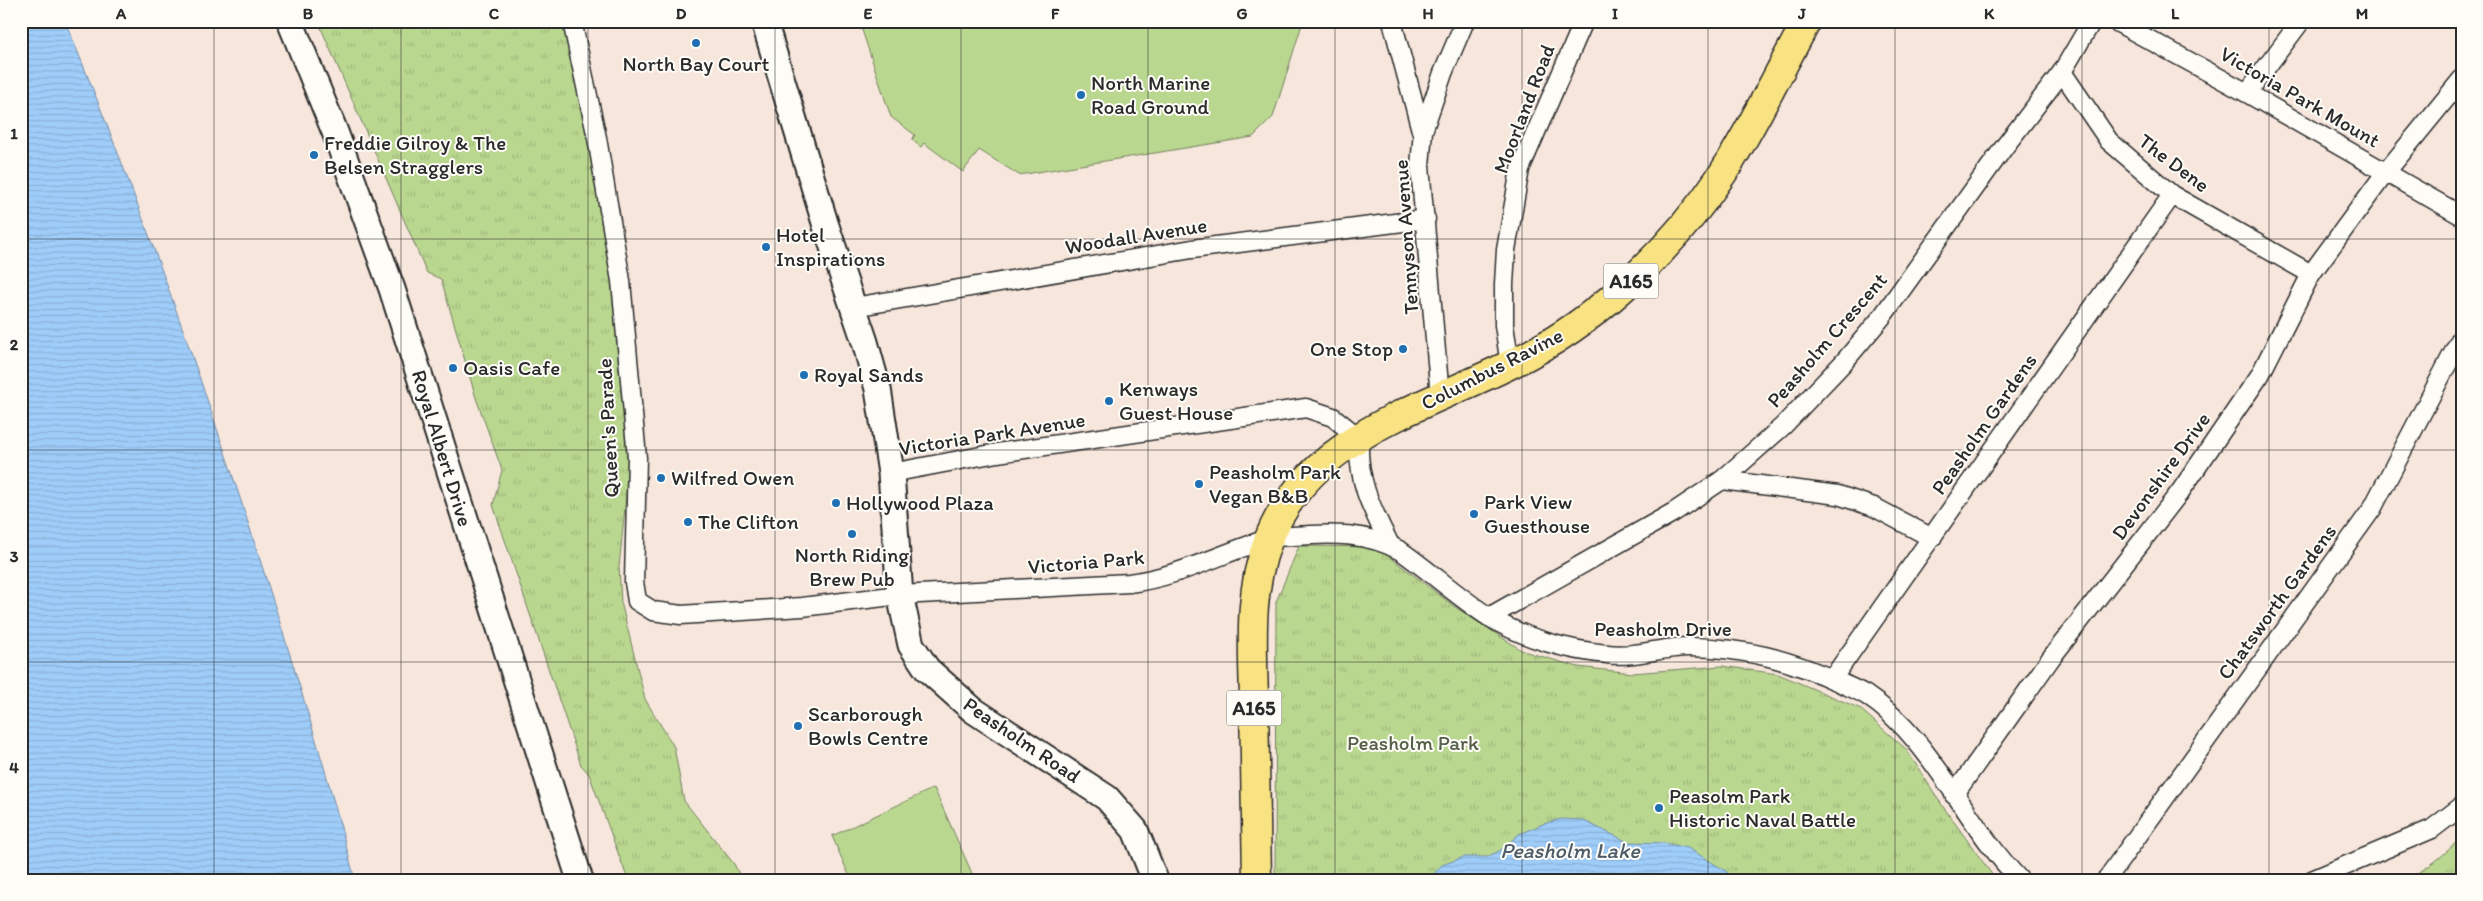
<svg xmlns="http://www.w3.org/2000/svg" width="2483" height="901" font-family="Itim,sans-serif">
  <style>
    .park { fill: url(#park-tufts); stroke: #72815e }
    .garden { fill: #bad790; stroke: #72815e }
    .water { fill: url(#water-rules); stroke: #718ca7 }
    .lines { fill: none; stroke-linecap: round; stroke-linejoin: round }
    .street-casing { stroke: #2b2b2b; stroke-width: 21 }
    .secondary-casing { stroke: #2b2b2b; stroke-width: 29 }
    .primary-casing { stroke: #2b2b2b; stroke-width: 31 }
    .street { stroke: #fdfcf7; stroke-width: 18 }
    .secondary { stroke: #fdfcf7; stroke-width: 25 }
    .primary { stroke: #f8e281; stroke-width: 28 }
    .grid { fill: none; stroke: #2b2b2b; stroke-width: 1; stroke-opacity: 0.55 }
    .poi-dot { fill: #1f6fb2; stroke: #fdfcf7; stroke-width: 2 }
    .labels { text-anchor: middle; stroke-width: 4; stroke-linejoin: round; paint-order: stroke }
    .shield { fill: #fdfcf7; stroke: #6a6a68; stroke-width: 1 }
    .shield-label { font-size: 20px; font-weight: bold; fill: #2b2b2b }
    .poi-label { font-size: 21px; fill: #2b2b2b; stroke: #fdfcf7; text-anchor: start }
    .street-label { font-size: 21px; fill: #2b2b2b; stroke: #fdfcf7 }
    .park-label { font-size: 21px; fill: #565f49; stroke: #fdfcf7 }
    .water-label { font-size: 22px; font-style: italic; fill: #4e5c69; stroke: #fdfcf7 }
    .neatline { fill: none; stroke: #2b2b2b; stroke-width: 2 }
    .grid-label { font-size: 16px; text-anchor: middle; font-weight: bold; fill: #2b2b2b }
  </style>
  <defs>
    <pattern id="park-tufts" width="24" height="20" patternUnits="userSpaceOnUse" patternTransform="scale(1.25)"><rect width="24" height="20" fill="#bad790"/><path d="M3 7l-1-3M5 7V3M7 7l1-3M15 17l-1-3M17 17v-4M19 17l1-3" fill="none" stroke="#a0b97c"/></pattern>
    <pattern id="water-rules" width="6" height="5" patternUnits="userSpaceOnUse" patternTransform="scale(1.25)"><rect width="6" height="5" fill="#9fcdfa"/><path d="M0 2.5h6" fill="none" stroke="#89b0d6"/></pattern>
  </defs>
  <rect width="100%" height="100%" fill="#f7e6dc"/>
  <filter id="ink" filterUnits="userSpaceOnUse"><feTurbulence type="fractalNoise" baseFrequency=".02" numOctaves="2"/><feDisplacementMap in="SourceGraphic" scale="10" xChannelSelector="R" yChannelSelector="G"/><feConvolveMatrix kernelMatrix="1 2 1 2 8 2 1 2 1" color-interpolation-filters="sRGB"/></filter>
  <g filter="url(#ink)">
    <g class="park">
      <path d="M318 21H567L617 281 630 456 619 567 621 602 645 699 674 747 684 801 734 864 742 880H628L589 774 581 765 493 505 502 470 476 398 441 279 427 273Z"/>
      <path d="M1299 546 1377 547 1455 607 1523 651 1578 667 1633 673 1722 666 1778 674 1859 708 1906 749 1944 808 1996 880H1275L1276 602Z"/>
      <path d="M2462 836V880H2403C2425 872 2447 853 2462 836Z"/>
    </g>
    <g class="garden">
      <path d="M859 21H1303L1273 117 1253 137 1019 175 979 150 963 172 924 143 921 147 912 140 915 135 891 117Z"/>
      <path d="M934 788 975 880H851L832 836Z"/>
    </g>
    <g class="water">
      <path d="M21 21H65C143 208 209 399 270 591 300 687 330 782 355 880H21Z"/>
      <path d="M1561 819 1582 820 1628 842 1664 843 1688 848 1726 871 1734 880H1428L1442 865 1464 857H1487L1501 850 1519 834 1543 824Z"/>
    </g>
    <g class="lines">
      <defs>
        <g id="street">
          <path d="M572 21 597 138 621 281 637 458 634 582 637 601 653 611 681 615 802 607 900 595 1129 583C1178 577 1220 554 1267 539 1275 536 1285 537 1293 536 1330 533 1368 532 1401 551 1431 572 1458 597 1489 617 1523 638 1567 650 1607 654 1634 658 1662 647 1689 647 1745 648 1788 659 1839 682 1847 686 1858 690 1866 695 1933 739 1964 823 2020 880"/>
          <path d="M1392 21 1422 134"/>
          <path d="M2115 21 2247 93 2462 216"/>
          <path d="M2062 72 2109 141 2172 195 2311 274"/>
          <path d="M2247 93 2301 21"/>
          <path d="M854 307 1192 249 1426 219"/>
          <path d="M1510 365 1504 325V284L1506 250 1520 169 1584 21"/>
          <path d="M1440 397 1420 166 1423 131 1443 73 1465 21"/>
          <path d="M891 473 997 453 1306 408 1333 417 1359 438C1357 481 1371 507 1390 545"/>
          <path d="M1722 480 1838 495 1874 507 1932 538"/>
          <path d="M1489 617 1674 512 1722 480 1783 426 1843 363 1881 318 2005 146 2062 72 2092 21"/>
          <path d="M1832 679 2172 195"/>
          <path d="M1954 795 2051 658 2180 492 2260 375 2311 274 2386 172 2462 79"/>
          <path d="M2106 880 2372 509 2462 336"/>
          <path d="M2312 880 2432 829 2462 806"/>
        </g>
        <g id="secondary">
          <path d="M290 21 335 132 392 289 580 880"/>
          <path d="M764 21 826 226 865 342 878 389 891 473 900 595 911 645 927 669 973 710 1107 798 1135 830 1155 880"/>
        </g>
        <path id="primary" d="M1257 880C1256 820 1255 760 1254 701 1253 646 1248 593 1268 541 1307 438 1420 409 1509 365 1551 345 1590 318 1624 287 1662 253 1695 215 1723 173 1754 125 1779 71 1807 21"/>
      </defs>
      <use href="#street" class="street-casing"/>
      <use href="#secondary" class="secondary-casing"/>
      <use href="#primary" class="primary-casing"/>
      <use href="#street" class="street"/>
      <use href="#secondary" class="secondary"/>
      <use href="#primary" class="primary"/>
    </g>
  </g>
  <path class="grid" d="M214 21V880M401 21V880M588 21V880M775 21V880M961 21V880M1148 21V880M1335 21V880M1522 21V880M1708 21V880M1895 21V880M2082 21V880M2269 21V880M21 239H2462M21 450H2462M21 662H2462"/>
  <g class="poi-dot">
    <circle cx="696" cy="43" r="5"/>
    <circle cx="1081" cy="95" r="5"/>
    <circle cx="314" cy="155" r="5"/>
    <circle cx="766" cy="247" r="5"/>
    <circle cx="1403" cy="349" r="5"/>
    <circle cx="453" cy="368" r="5"/>
    <circle cx="804" cy="375" r="5"/>
    <circle cx="1109" cy="401" r="5"/>
    <circle cx="661" cy="478" r="5"/>
    <circle cx="1199" cy="484" r="5"/>
    <circle cx="836" cy="503" r="5"/>
    <circle cx="1474" cy="514" r="5"/>
    <circle cx="688" cy="522" r="5"/>
    <circle cx="852" cy="534" r="5"/>
    <circle cx="798" cy="726" r="5"/>
    <circle cx="1659" cy="808" r="5"/>
  </g>
  <g class="labels">
    <g class="shield">
      <rect x="1603.5" y="263.5" width="55" height="35" rx="4"/>
      <rect x="1226.5" y="690.5" width="55" height="35" rx="4"/>
    </g>
    <g class="shield-label">
      <text x="1631" y="288">A165</text>
      <text x="1254" y="715">A165</text>
    </g>
    <g class="poi-label">
      <text x="696" y="71" text-anchor="middle">North Bay Court</text>
      <text x="1091" y="90">North Marine<tspan x="1091" dy="24">Road Ground</tspan></text>
      <text x="324" y="150">Freddie Gilroy &amp; The<tspan x="324" dy="24">Belsen Stragglers</tspan></text>
      <text x="776" y="242">Hotel<tspan x="776" dy="24">Inspirations</tspan></text>
      <text x="1393" y="356" text-anchor="end">One Stop</text>
      <text x="463" y="375">Oasis Cafe</text>
      <text x="814" y="382">Royal Sands</text>
      <text x="1119" y="396">Kenways<tspan x="1119" dy="24">Guest House</tspan></text>
      <text x="1209" y="479">Peasholm Park<tspan x="1209" dy="24">Vegan B&amp;B</tspan></text>
      <text x="671" y="485">Wilfred Owen</text>
      <text x="1484" y="509">Park View<tspan x="1484" dy="24">Guesthouse</tspan></text>
      <text x="846" y="510">Hollywood Plaza</text>
      <text x="698" y="529">The Clifton</text>
      <text x="852" y="562" text-anchor="middle">North Riding<tspan x="852" dy="24">Brew Pub</tspan></text>
      <text x="808" y="721">Scarborough<tspan x="808" dy="24">Bowls Centre</tspan></text>
      <text x="1669" y="803">Peasolm Park<tspan x="1669" dy="24">Historic Naval Battle</tspan></text>
    </g>
    <g class="street-label">
      <text transform="translate(2300 97) rotate(30)" y="7">Victoria Park Mount</text>
      <text transform="translate(1524 109) rotate(-69)" y="7">Moorland Road</text>
      <text transform="translate(2174 163) rotate(37)" y="7">The Dene</text>
      <text transform="translate(1136 236) rotate(-9)" y="7">Woodall Avenue</text>
      <text transform="translate(1406 237) rotate(-94)" y="7">Tennyson Avenue</text>
      <text transform="translate(1827 340) rotate(-49)" y="7">Peasholm Crescent</text>
      <text transform="translate(1492 369) rotate(-27)" y="7">Columbus Ravine</text>
      <text transform="translate(1984 424) rotate(-55)" y="7">Peasholm Gardens</text>
      <text transform="translate(608 428) rotate(-93)" y="7">Queen's Parade</text>
      <text transform="translate(992 434) rotate(-9)" y="7">Victoria Park Avenue</text>
      <text transform="translate(442 448) rotate(73)" y="7">Royal Albert Drive</text>
      <text transform="translate(2161 476) rotate(-54)" y="7">Devonshire Drive</text>
      <text transform="translate(1086 562) rotate(-5)" y="7">Victoria Park</text>
      <text transform="translate(2277 602) rotate(-54)" y="7">Chatsworth Gardens</text>
      <text x="1663" y="636">Peasholm Drive</text>
      <text transform="translate(1022 740) rotate(34)" y="7">Peasholm Road</text>
    </g>
    <g class="park-label">
      <text x="1413" y="750">Peasholm Park</text>
    </g>
    <g class="water-label">
      <text x="1570" y="858">Peasholm Lake</text>
    </g>
  </g>
  <rect width="2483" height="901" fill="none" stroke="#fdfcf7" stroke-width="55"/>
  <rect x="28" y="28" width="2428" height="846" class="neatline"/>
  <g class="grid-label">
    <text x="121" y="19">A</text>
    <text x="308" y="19">B</text>
    <text x="494" y="19">C</text>
    <text x="681" y="19">D</text>
    <text x="868" y="19">E</text>
    <text x="1055" y="19">F</text>
    <text x="1242" y="19">G</text>
    <text x="1428" y="19">H</text>
    <text x="1615" y="19">I</text>
    <text x="1802" y="19">J</text>
    <text x="1989" y="19">K</text>
    <text x="2175" y="19">L</text>
    <text x="2362" y="19">M</text>
    <text x="14" y="139">1</text>
    <text x="14" y="350">2</text>
    <text x="14" y="562">3</text>
    <text x="14" y="773">4</text>
  </g>
</svg>
